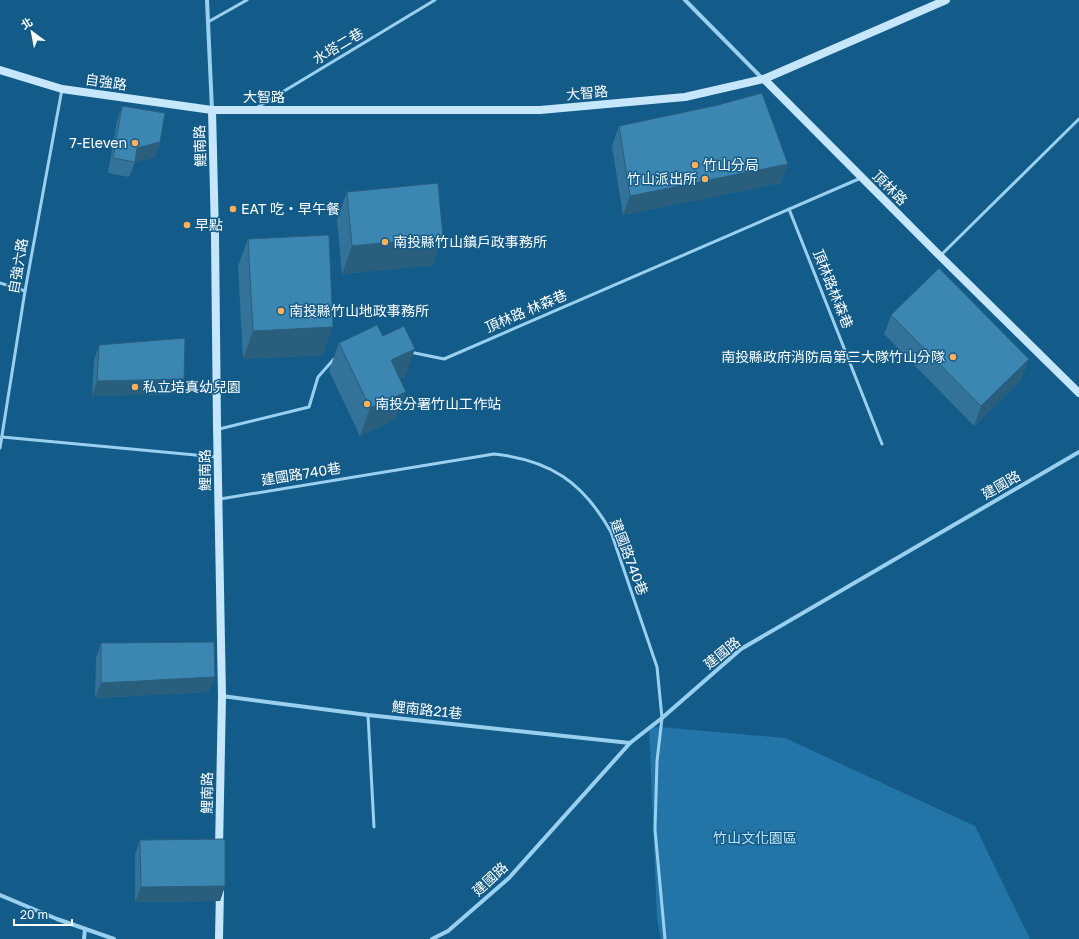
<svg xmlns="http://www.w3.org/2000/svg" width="1079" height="939" font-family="'Golos Text','Noto Sans TC',sans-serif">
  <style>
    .green { fill: #2275a6 }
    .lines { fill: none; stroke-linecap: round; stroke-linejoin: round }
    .lane { stroke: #99d0f0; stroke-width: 3 }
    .street { stroke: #99d0f0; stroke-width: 4 }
    .secondary { stroke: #c6e7fb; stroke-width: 8 }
    .wall { fill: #347399 }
    .shaded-wall { fill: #2a5e7d }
    .building { fill: #3c86b2; stroke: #2a5e7d }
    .poi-dot { fill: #ffb057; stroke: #135b88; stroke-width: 1.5 }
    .labels { text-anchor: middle; stroke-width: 3; stroke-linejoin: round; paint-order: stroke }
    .street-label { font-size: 14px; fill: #fff; stroke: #135b88 }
    .poi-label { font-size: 14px; fill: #fff; stroke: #135b88; text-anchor: start }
    .park-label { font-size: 14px; fill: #bfe5fb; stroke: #135b88 }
  </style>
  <rect width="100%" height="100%" fill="#135b88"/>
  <path class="green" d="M649 726 785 738 975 826 1030 939H661L657 919Z"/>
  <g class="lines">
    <g class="lane">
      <path d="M208 22 247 0"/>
      <path d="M256 108 435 0"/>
      <path d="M789 209 882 444"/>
      <path d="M941 255 1079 119"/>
      <path d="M0 283 25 291"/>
      <path d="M410 352 444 359 861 178"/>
      <path d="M219 429 309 407 318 377 334 359"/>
      <path d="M2 437 217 457"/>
      <path d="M0 448 25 291 62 89"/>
      <path d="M220 499 494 454C550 460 583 482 611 532L657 667 662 718 657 761 655 830 665 939"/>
      <path d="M368 715 374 827"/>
    </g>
    <g class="street">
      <path d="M207 0 212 110"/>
      <path d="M685 0 763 79"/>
      <path d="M222 696 368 715 630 743"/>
      <path d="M0 895 57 919 114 939"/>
      <path d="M84 939 85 929"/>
      <path d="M432 939 448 931 509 878 630 743 662 718 741 649 1079 452"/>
    </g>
    <g class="secondary">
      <path d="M0 70 62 89 212 110H540L685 97 764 79 946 0"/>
      <path d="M764 79 940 256 1079 393"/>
      <path d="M212 110 215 235 217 426 222 696 219 849"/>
      <path d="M219 939 220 890"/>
    </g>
  </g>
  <g class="wall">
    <path d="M122 106 160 142 155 157 135 162 129 177 108 173 117 121Z"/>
    <path d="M619 126 788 164 781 183 623 215 612 146Z"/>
    <path d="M347 192 443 237 433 265 342 274 337 219Z"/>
    <path d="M248 239 323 355 243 359 238 266Z"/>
    <path d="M891 315 1022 379 974 426 884 334Z"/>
    <path d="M383 336 405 377 400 379 396 419 360 436 329 371 339 343Z"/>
    <path d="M99 345 184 379 179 394 92 396 94 360Z"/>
    <path d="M101 643 209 692 95 698 96 658Z"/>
    <path d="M140 840 225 886 220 901 135 902V855Z"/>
  </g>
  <g class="shaded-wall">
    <path d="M160 142 155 157 135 162 137 148Z"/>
    <path d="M788 164 781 183 623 215 630 196Z"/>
    <path d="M443 237 433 265 342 274 352 246Z"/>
    <path d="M333 327 323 355 243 359 253 331Z"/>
    <path d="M415 349 405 377 381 388 391 360Z"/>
    <path d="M1029 359 1022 379 974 426 981 406Z"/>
    <path d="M184 379 179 394 92 396 97 381Z"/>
    <path d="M406 392 396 419 360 436 370 408Z"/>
    <path d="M215 677 209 692 95 698 101 683Z"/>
    <path d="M225 886 220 901 135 902 141 887Z"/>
  </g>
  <g class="building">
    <path d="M762 93 788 164 630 196 619 126 718 105Z"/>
    <path d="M122 106 165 113 160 142 137 148 135 162 113 158Z"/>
    <path d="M438 183 443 237 352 246 347 192Z"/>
    <path d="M329 235 333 327 253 331 248 239Z"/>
    <path d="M939 268 1029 359 981 406 891 315Z"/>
    <path d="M377 325 383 336 404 326 415 349 391 360 406 392 370 408 339 343Z"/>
    <path d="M185 338 184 379 97 381 99 345Z"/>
    <path d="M214 642 215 677 101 683V643Z"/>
    <path d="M225 839V886L141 887 140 840Z"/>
  </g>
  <g class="poi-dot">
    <circle cx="135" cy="143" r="4"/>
    <circle cx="695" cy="165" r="4"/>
    <circle cx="705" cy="179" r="4"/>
    <circle cx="233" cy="209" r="4"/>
    <circle cx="187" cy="225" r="4"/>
    <circle cx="385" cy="242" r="4"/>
    <circle cx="281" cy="311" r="4"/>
    <circle cx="953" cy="357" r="4"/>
    <circle cx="135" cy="387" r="4"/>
    <circle cx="367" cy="404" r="4"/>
  </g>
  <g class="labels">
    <g class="street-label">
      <text transform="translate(338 46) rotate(-31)" y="5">水塔二巷</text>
      <text transform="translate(106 82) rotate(8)" y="5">自強路</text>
      <text transform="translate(587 93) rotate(-5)" y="5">大智路</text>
      <text x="264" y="102">大智路</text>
      <text transform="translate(200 146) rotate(-92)" y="5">鯉南路</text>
      <text transform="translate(890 188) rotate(45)" y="5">頂林路</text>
      <text transform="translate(18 266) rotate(-80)" y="5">自強六路</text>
      <text transform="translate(833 289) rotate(68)" y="5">頂林路林森巷</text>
      <text transform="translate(526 311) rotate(-23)" y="5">頂林路 林森巷</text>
      <text transform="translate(205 470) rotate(-91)" y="5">鯉南路</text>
      <text transform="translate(301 474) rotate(-9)" y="5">建國路740巷</text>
      <text transform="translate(1001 485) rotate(-30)" y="5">建國路</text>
      <text transform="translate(629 557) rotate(69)" y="5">建國路740巷</text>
      <text transform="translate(722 653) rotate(-39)" y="5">建國路</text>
      <text transform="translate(427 710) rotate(6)" y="5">鯉南路21巷</text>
      <text transform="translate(207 793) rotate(-89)" y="5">鯉南路</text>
      <text transform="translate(490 879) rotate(-43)" y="5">建國路</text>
    </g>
    <g class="poi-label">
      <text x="127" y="148" text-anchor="end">7-Eleven</text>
      <text x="703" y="170">竹山分局</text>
      <text x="697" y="184" text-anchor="end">竹山派出所</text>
      <text x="241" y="214">EAT 吃‧早午餐</text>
      <text x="195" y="230">早點</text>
      <text x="393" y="247">南投縣竹山鎮戶政事務所</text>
      <text x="289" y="316">南投縣竹山地政事務所</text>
      <text x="945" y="362" text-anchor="end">南投縣政府消防局第三大隊竹山分隊</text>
      <text x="143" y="392">私立培真幼兒園</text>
      <text x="375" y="409">南投分署竹山工作站</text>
    </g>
    <g class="park-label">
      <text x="755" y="843">竹山文化園區</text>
    </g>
  </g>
  <g transform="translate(32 32) rotate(328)" stroke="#135b88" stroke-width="3" paint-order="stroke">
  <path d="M0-3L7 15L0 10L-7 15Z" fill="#ffffff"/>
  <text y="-6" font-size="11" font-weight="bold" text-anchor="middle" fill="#ffffff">北</text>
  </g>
  <path d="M14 919v6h58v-6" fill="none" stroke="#ffffff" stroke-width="2"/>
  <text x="20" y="919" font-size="12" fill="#ffffff" stroke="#135b88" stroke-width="3" paint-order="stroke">20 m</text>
</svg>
